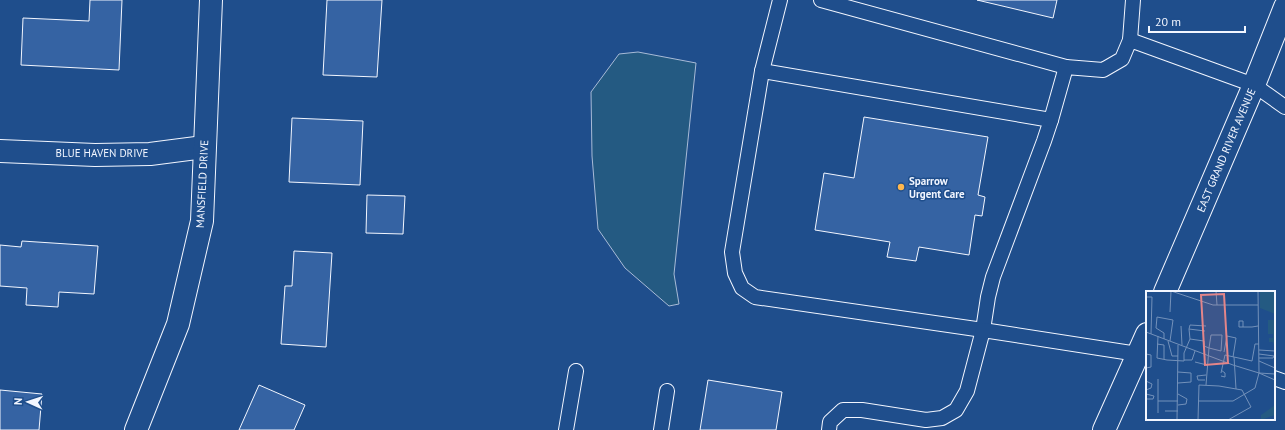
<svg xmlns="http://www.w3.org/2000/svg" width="1285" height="430" font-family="'PT Sans',sans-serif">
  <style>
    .green { fill: #245a82; stroke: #a8bbd7 }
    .building { fill: #3563a3; stroke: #f2f6ff }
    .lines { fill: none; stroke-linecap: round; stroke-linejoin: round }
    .service-casing { stroke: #f2f6ff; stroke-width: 16 }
    .minor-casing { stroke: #f2f6ff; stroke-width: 24 }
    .primary-casing { stroke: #f2f6ff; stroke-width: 24 }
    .service { stroke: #1f4e8c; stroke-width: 14 }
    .minor { stroke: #1f4e8c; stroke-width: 22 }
    .primary { stroke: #1f4e8c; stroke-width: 22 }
    .poi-dot { fill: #ffb74d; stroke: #1f4e8c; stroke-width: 1.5 }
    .labels { text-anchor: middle; stroke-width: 3; stroke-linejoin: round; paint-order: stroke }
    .street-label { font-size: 11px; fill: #f2f6ff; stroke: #1f4e8c }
    .poi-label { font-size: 11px; font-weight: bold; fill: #f2f6ff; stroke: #1f4e8c; text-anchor: start }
    .inset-road { fill: none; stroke: #7391ba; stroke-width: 1 }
    .view { fill: #e38589; fill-opacity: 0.15; stroke: #e38589; stroke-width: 2 }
    .inset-edge { fill: none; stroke: #f2f6ff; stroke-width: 2 }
  </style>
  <rect width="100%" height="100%" fill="#1f4e8c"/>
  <path class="green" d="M638 52 696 63 674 274 679 304 669 306 625 268 598 229 592 156 591 92 619 54Z"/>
  <g class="building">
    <path d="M90 0H122L119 70 21 65 23 18 89 21Z"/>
    <path d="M327 0H382L377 77 323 75Z"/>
    <path d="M977 0H1057L1053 18Z"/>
    <path d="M864 117 988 137 978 195 985 197 982 216 975 215 969 255 919 247 916 261 887 257 890 242 815 230 824 173 854 178Z"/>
    <path d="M292 118 363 121 360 185 289 182Z"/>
    <path d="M367 195 405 196 403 234 366 233Z"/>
    <path d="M22 241 98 246 94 294 59 292 58 307 26 305 27 288 0 286V245L21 247Z"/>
    <path d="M294 251 332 253 326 347 281 344 285 286H292Z"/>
    <path d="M708 380 782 392 776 430H700Z"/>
    <path d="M259 385 305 405 294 430H239Z"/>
    <path d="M0 390 42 394 39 430H0Z"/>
  </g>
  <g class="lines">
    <defs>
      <g id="service">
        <path d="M821 0 1066 67"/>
        <path d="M1130 40 1133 0"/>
        <path d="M762 71 1051 120 1044 141 993 277 988 297 983 330 755 297 742 288 735 273 732 252Z"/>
        <path d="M762 71 780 0"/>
        <path d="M1051 120 1066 67 1103 70 1122 59 1130 40 1254 85 1285 107"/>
        <path d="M1274 378 1285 382"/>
        <path d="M566 430 576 371"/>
        <path d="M661 430 667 391"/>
        <path d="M829 430 830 422 843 410H862L926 420 942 418 956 410 967 391 983 330 1144 355"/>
      </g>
      <g id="minor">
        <path d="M0 151 95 155 150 154 204 147"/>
        <path d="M136 430 178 324 202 221 211 0"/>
      </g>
      <g id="primary">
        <path d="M1165 292 1254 85 1285 7"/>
        <path d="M1104 430 1147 334"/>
      </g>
    </defs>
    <use href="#service" class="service-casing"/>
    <use href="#minor" class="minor-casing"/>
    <use href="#primary" class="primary-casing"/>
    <use href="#service" class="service"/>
    <use href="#minor" class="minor"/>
    <use href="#primary" class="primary"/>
  </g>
  <circle class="poi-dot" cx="901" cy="187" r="4"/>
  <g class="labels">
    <g class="street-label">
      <text transform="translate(1226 150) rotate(-67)" y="4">EAST GRAND RIVER AVENUE</text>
      <text x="102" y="157">BLUE HAVEN DRIVE</text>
      <text transform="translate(202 184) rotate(-87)" y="4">MANSFIELD DRIVE</text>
    </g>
    <g class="poi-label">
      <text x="909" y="185">Sparrow<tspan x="909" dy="13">Urgent Care</tspan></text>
    </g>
  </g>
  <g transform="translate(1146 291)">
    <rect width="129" height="129" fill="#1f4e8c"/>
    <path d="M114 0H129V23L114 17ZM122 29H129V57L127 51H123V47H127V43H122ZM129 114V124L115 129V124Z" fill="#245a82"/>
    <path class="inset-road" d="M25 0 67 14H112M70 0 71 14M0 6H6L5 43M24 21 25 0M35 35 36 54M97 36V30H93V36H106L112 35M43 38 44 34 60 35M0 41 87 74 113 82 129 83M65 44H76L75 60 63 57ZM12 45 11 67 21 69 38 70V62L44 48 58 50V55L63 57 60 94M18 48V42L10 37 11 26 27 29 24 50M44 48 43 38 59 40M22 50 26 65H32M11 53 18 54V68M113 59 129 60M78 61 81 45 90 47 87 66M0 63 5 64V76L0 77M113 63 128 65 127 67H113M79 64 106 70 109 53H113M88 66 90 98M38 69H46L49 60M113 70 129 77M49 71 61 74M75 82 79 64M113 82 129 89M75 85 79 86V82L75 79M59 89H52L51 85 60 84M0 90 6 93 5 97 0 99M32 92 45 91V82L32 81M0 103 8 105 7 108H0M12 110H32M52 110H87L109 97 113 82 112 0M32 114 40 113 41 108 32 103M19 120H32M12 122V88M31 129 32 54M52 129 53 94 73 95 96 99 105 116 82 129"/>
    <path class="view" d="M78 3 82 72 59 74 55 4Z"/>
    <rect width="129" height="129" class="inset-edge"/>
  </g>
  <g transform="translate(28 402) rotate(273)" stroke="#1f4e8c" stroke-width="3" paint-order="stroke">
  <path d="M0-3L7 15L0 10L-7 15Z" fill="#f2f6ff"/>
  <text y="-6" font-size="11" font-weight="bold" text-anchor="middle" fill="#f2f6ff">N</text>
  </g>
  <path d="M1149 26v6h96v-6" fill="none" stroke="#f2f6ff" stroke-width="2"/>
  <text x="1155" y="26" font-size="12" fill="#f2f6ff" stroke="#1f4e8c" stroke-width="3" paint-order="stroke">20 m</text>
</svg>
